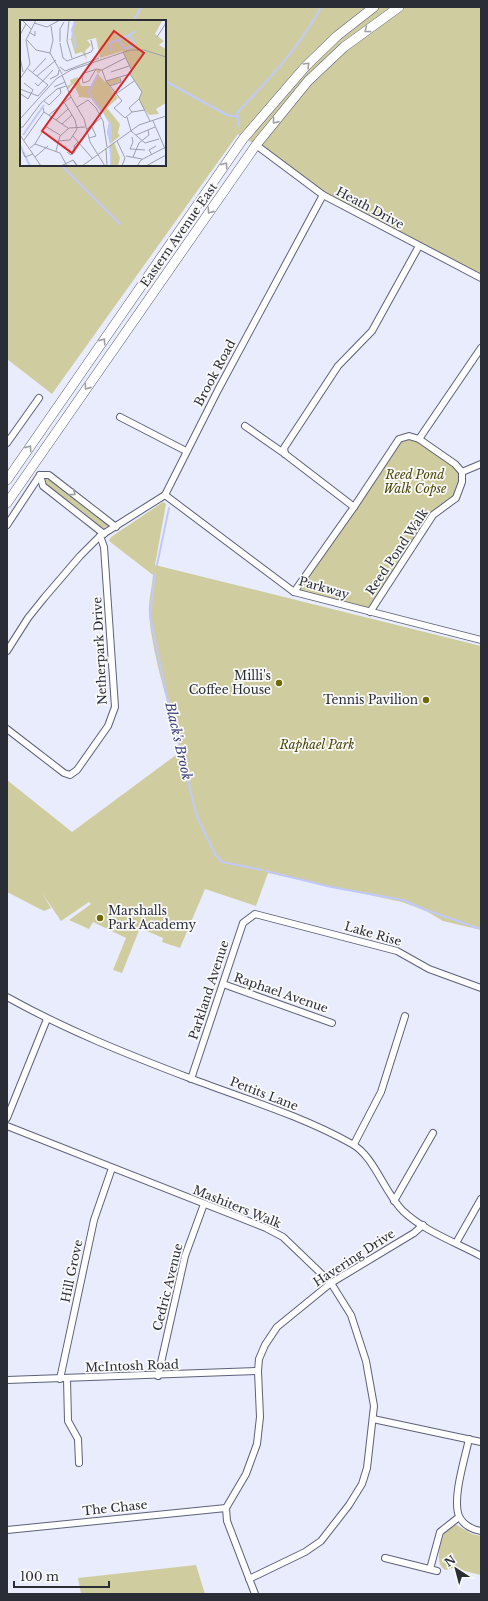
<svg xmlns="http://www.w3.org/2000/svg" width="488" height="1601" font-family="'Libre Baskerville',serif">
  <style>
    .green { fill: #cfcd9f; fill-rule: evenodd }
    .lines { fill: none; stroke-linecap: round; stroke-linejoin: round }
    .stream { stroke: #c0c9fa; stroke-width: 2 }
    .minor-casing { stroke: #5d6179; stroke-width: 8 }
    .highway-casing { stroke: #5d6179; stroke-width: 10 }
    .minor { stroke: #fff; stroke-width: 6 }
    .highway { stroke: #fff; stroke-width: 9 }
    .oneway { stroke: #9fa0a5 }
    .poi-dot { fill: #6e6901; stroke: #fafafa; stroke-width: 1.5 }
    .labels { text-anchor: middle; stroke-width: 3.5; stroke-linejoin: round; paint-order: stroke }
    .street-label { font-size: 12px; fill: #2a2c36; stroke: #fafafa }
    .park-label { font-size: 12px; font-style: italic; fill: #484503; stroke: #fafafa }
    .poi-label { font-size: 12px; fill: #2a2c36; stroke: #fafafa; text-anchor: end }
    .water-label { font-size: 13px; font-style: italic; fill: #363b76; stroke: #fafafa }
    .inset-river { fill: none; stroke: #c0c9fa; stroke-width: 2 }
    .inset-road { fill: none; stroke: #9d9fad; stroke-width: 1 }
    .view { fill: #d62828; fill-opacity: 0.15; stroke: #d62828; stroke-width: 2 }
    .inset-edge { fill: none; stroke: #2a2c36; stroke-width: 2 }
  </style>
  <rect width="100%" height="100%" fill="#e9ecfd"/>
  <g class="green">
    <path d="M7 7H481V278L323 195 256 145 238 134 52 394 7 359ZM21 21H165V165H21Z"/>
    <path d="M409 436 419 439 462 472 456 498 433 515 370 612 294 592 399 439Z"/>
    <path d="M48 478 108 522V526L103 528 46 485 45 479Z"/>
    <path d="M163 502 166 504 155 565 481 646V930L443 921 426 911 402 902 268 873 256 906 205 889 180 948 162 942 163 938 140 928 122 973 113 970 126 938 93 922 89 929 69 920 91 904 89 902 61 921 42 893 51 908 44 911 40 909 7 892V780L72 832 180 752C170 706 153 661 149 615 148 602 152 588 153 575L109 541 111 537Z"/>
    <path d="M455 1524 472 1534 481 1536V1575L452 1568 446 1570C434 1566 440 1542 445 1532 446 1529 452 1526 455 1524Z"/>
    <path d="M196 1565 205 1594H81L78 1578Z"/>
  </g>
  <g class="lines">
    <g class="stream">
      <path d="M134 21 141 7"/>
      <path d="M165 81 227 115 238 117"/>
      <path d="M239 126 237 113C268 80 300 47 321 7"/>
      <path d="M61 165 120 224"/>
      <path d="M157 565 169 508"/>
      <path d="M155 574 150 616 165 688 197 817 215 854 222 862 262 870"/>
      <path d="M266 871 331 887 403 900 426 910 481 929"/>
    </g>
    <defs>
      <g id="minor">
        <path d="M256 145 323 195 481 278"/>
        <path d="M120 417 186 451"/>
        <path d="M245 426 285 454 354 507"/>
        <path d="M7 443 39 398"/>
        <path d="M285 454 284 448 338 366 372 331 419 246"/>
        <path d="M462 472 481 464"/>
        <path d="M40 475H49L116 527"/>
        <path d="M40 475 43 486 104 534"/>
        <path d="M165 495 294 592 481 640"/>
        <path d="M7 525 40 475"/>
        <path d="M294 592 354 507 399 439 409 436 419 439 481 348"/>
        <path d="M370 612 433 515 456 498 462 482V472L455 464 419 439"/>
        <path d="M7 651 28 618 44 598 80 556 100 536 165 495 218 390 323 195"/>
        <path d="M7 729 64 773 70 775 77 770 108 726 115 707 104 547 100 536"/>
        <path d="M223 984 332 1023"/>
        <path d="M7 997C66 1030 129 1055 192 1079 245 1099 302 1116 352 1144 374 1156 384 1192 403 1211 424 1231 455 1242 481 1256"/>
        <path d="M191 1079 243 923 255 914 397 951 429 969 481 988"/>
        <path d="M7 1118 47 1019"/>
        <path d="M7 1126 266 1228 283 1237 331 1283 351 1315 366 1361 374 1406 367 1468 362 1484 349 1505 321 1541 305 1552 249 1579"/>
        <path d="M354 1144 381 1092 405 1016"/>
        <path d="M394 1201 433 1133"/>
        <path d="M456 1243 481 1199"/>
        <path d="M158 1376 185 1256 204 1204"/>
        <path d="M60 1379 94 1220 112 1168"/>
        <path d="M67 1379 68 1421 78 1439 79 1463"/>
        <path d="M7 1380 258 1371"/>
        <path d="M373 1419 481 1442"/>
        <path d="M469 1439C465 1458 452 1498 459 1516 463 1525 473 1530 481 1531"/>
        <path d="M7 1530 226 1508"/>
        <path d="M385 1558 437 1571"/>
        <path d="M430 1569 440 1532 459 1517"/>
        <path d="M255 1594 227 1521 226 1508 246 1474 257 1444 260 1417 258 1371 259 1359 265 1345 277 1327 331 1283 414 1233 423 1225"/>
      </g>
      <g id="highway">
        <path d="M7 480 243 139 305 67 337 36 374 7"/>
        <path d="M7 503 256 145 308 81 344 47 399 7"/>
      </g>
    </defs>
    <use href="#minor" class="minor-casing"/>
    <use href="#highway" class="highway-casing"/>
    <use href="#minor" class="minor"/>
    <use href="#highway" class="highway"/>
  </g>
  <defs><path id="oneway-chevron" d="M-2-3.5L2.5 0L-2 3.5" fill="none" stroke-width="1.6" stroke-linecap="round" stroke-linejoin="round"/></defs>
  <g class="oneway">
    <use href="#oneway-chevron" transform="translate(367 30) rotate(143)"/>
    <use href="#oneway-chevron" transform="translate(307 65) rotate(-45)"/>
    <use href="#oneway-chevron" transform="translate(275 121) rotate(129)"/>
    <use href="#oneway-chevron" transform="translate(225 165) rotate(-55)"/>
    <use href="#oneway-chevron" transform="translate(210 211) rotate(125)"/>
    <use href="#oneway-chevron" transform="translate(103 341) rotate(-55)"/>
    <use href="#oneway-chevron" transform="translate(87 387) rotate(125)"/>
    <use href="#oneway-chevron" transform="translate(29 448) rotate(-55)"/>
    <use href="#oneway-chevron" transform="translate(73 493) rotate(37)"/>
  </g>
  <g class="poi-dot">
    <circle cx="279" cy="683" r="4"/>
    <circle cx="426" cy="700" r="4"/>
    <circle cx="100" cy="918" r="4"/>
  </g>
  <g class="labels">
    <g class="street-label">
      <text transform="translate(370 208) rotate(28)" y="4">Heath Drive</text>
      <text transform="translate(179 235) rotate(-55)" y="4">Eastern Avenue East</text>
      <text transform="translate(215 373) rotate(-62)" y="4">Brook Road</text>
      <text transform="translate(397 552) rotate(-56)" y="4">Reed Pond Walk</text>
      <text transform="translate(324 588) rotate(16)" y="4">Parkway</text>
      <text transform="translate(100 651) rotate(-93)" y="4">Netherpark Drive</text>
      <text transform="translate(373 934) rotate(16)" y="4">Lake Rise</text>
      <text transform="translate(209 990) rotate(-72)" y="4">Parkland Avenue</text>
      <text transform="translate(281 993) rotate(19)" y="4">Raphael Avenue</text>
      <text transform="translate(264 1094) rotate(21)" y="4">Pettits Lane</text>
      <text transform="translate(237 1207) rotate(22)" y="4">Mashiters Walk</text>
      <text transform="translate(354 1258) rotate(-33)" y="4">Havering Drive</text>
      <text transform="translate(72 1271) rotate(-78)" y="4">Hill Grove</text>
      <text transform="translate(168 1287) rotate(-76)" y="4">Cedric Avenue</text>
      <text transform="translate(132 1366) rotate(-2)" y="4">McIntosh Road</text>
      <text transform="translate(115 1508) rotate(-6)" y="4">The Chase</text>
    </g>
    <g class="park-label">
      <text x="415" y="479">Reed Pond<tspan x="415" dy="14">Walk Copse</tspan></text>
      <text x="317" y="749">Raphael Park</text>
    </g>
    <g class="poi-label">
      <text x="271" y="680">Milli's<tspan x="271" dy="14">Coffee House</tspan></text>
      <text x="418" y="704">Tennis Pavilion</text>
      <text x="108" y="915" text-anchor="start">Marshalls<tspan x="108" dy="14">Park Academy</tspan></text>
    </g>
    <g class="water-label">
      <text transform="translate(179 741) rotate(77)" y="5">Black's Brook</text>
    </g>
  </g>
  <g transform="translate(20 20)">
    <rect width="146" height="146" fill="#e9ecfd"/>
    <path d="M54 0 142 1 135 14 144 21 139 25 146 29V83L136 89 139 94 129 95 122 86 119 79 122 72 110 54 112 51 103 31 80 38 76 18 67 20 71 25 65 31 67 40 62 32 55 34 51 20H49L51 19ZM76 50H82L78 54 85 62 98 57 101 61 89 66 98 78 87 88 100 104 98 113 100 116 90 124 87 112 89 102 79 86 71 78 58 77 59 75 53 64 48 69 47 66 51 64 50 60 58 57 61 66H71L78 54ZM94 122 100 138 98 146H91L89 126Z" fill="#cfcd9f"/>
    <path d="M83 93 92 105V120L90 124 87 112 89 103Z" fill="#c0c9fa"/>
    <path class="inset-river" d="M55 2 52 10 56 28M115 23 109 15 116 11M104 29 99 20 109 15M104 29 116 25M91 31 90 23 98 20M71 77 69 71 78 54M72 78 83 93M3 115 24 85M0 125 10 146M91 127V146"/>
    <path class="inset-road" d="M2 0 11 9M49 0 47 21 52 38M14 3 27 7 40 0M9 12 15 16V11M0 15 6 4M137 17 146 3M7 20 16 30 30 33 42 54M40 22V9L44 2M40 23 43 38 47 41 71 32 73 29 71 20M103 32 112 51 110 54 122 72 119 79 130 101M30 33 33 20 31 6M0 37 3 52M40 47 45 51 79 38M8 49 28 65M76 49 69 61 63 63 62 56 64 53 74 50 76 49 82 50 105 38M82 50 86 61 102 81 94 88 105 98 112 92M13 52 26 38M91 52 109 46M42 55 51 77 64 99 70 122 85 146M17 56 36 40M0 59 10 44 6 20 16 0M30 59 38 55 39 50M86 61 110 54M15 63 18 66 33 50M90 66 101 62 100 58M34 67 45 62M0 69 18 76 28 65M1 74 8 79 13 70 4 63M96 74 114 61M24 81 29 85 41 73 40 68M57 87 68 80 76 88 83 101 87 127M23 88 24 92 48 108M112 92 109 88 119 79M112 92 125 90M29 95 51 77M107 97 111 111M0 99 36 59 51 50 110 30H124L146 37M36 100 48 89M133 101 146 131M42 104 52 95M25 106 40 115M0 107H3L21 83 37 69 46 66M67 109 81 98M111 111 125 123 139 119M0 115 21 146M116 115 135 107M53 116 72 138M112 117 113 122 110 129 125 130M69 118 76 116 72 107M4 120 24 92M38 121 50 120 57 109 55 100 44 82M97 121 105 138 102 146M15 124 40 133 47 146M10 128 15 124 31 97M86 128 87 146M36 131 40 116 49 108 65 107M3 132 5 137 13 134M47 132 51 135 55 132 54 126 58 122M132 135 129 130 136 126M106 136 122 139M15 137 28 126M113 137 119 123 129 115 128 110M41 146 53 140M57 146 53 140 57 145M62 146 119 105 146 96M117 146 121 140 144 128M126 146 146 135"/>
    <path class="view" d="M94 11 124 33 52 133 22 111Z"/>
    <rect width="146" height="146" class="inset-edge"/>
  </g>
  <rect width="488" height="1601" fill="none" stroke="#2a2c36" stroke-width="16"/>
  <g transform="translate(456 1569) rotate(324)" stroke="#fafafa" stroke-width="3" paint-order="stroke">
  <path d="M0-3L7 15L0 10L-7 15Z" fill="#2a2c36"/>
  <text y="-6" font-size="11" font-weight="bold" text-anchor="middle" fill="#2a2c36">N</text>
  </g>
  <path d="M14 1581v6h95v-6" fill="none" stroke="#2a2c36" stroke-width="2"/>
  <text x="20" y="1581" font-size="12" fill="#2a2c36" stroke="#fafafa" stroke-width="3" paint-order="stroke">100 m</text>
</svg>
